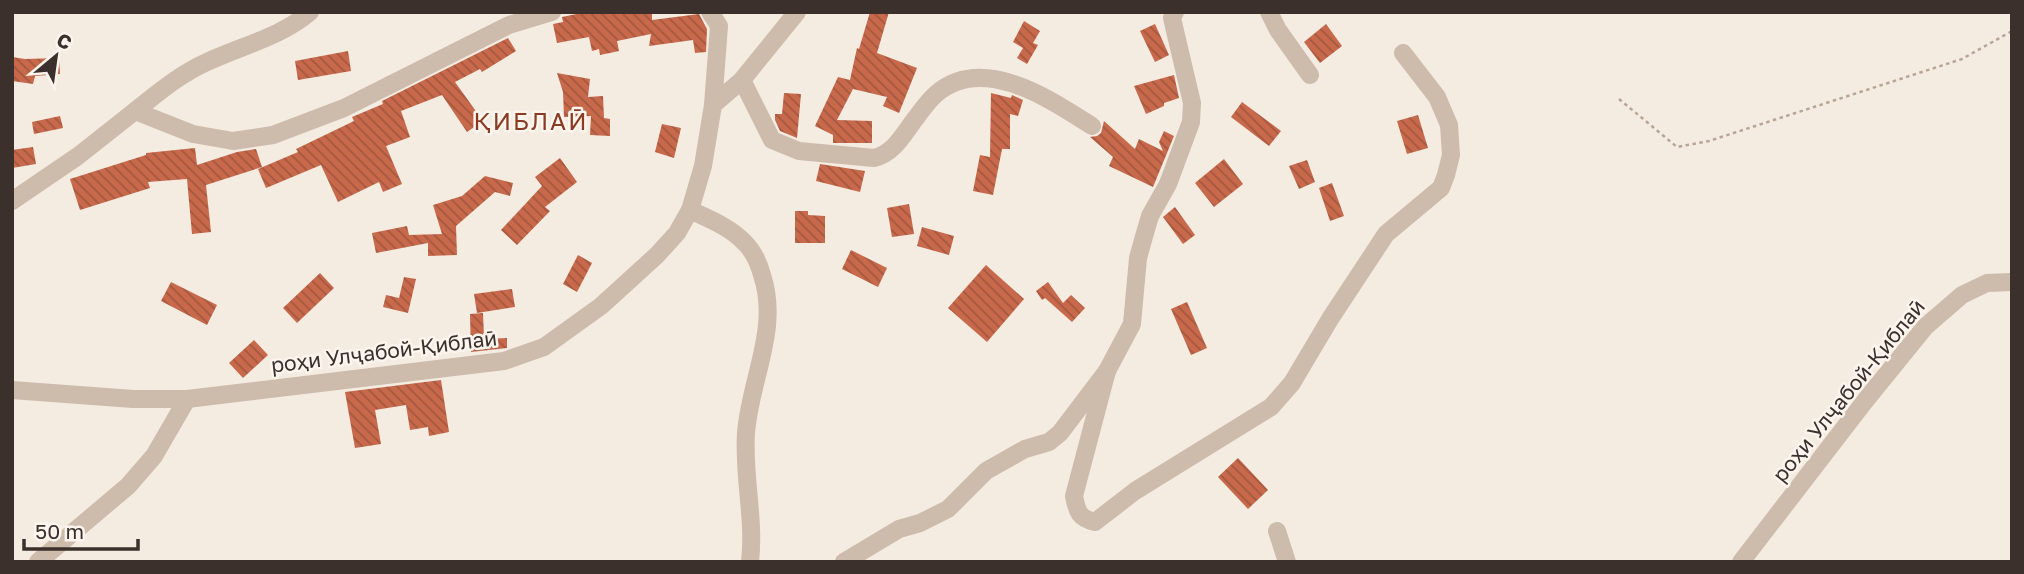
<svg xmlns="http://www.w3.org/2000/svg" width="2024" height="574" font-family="'Golos Text',sans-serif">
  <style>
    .building { fill: url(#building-back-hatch) }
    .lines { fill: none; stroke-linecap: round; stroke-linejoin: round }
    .path { stroke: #b9a596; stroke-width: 2.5; stroke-dasharray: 3.5 3.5; stroke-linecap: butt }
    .minor { stroke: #cdbbac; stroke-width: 18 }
    .labels { text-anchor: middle; stroke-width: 5; stroke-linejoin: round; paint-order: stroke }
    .street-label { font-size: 21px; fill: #3b302b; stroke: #fbf5ee }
    .quarter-label { font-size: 24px; letter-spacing: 2px; fill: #8c3b22; stroke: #fbf5ee }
  </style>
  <defs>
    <pattern id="building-back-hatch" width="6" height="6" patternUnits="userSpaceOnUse" patternTransform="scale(1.75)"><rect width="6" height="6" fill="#c8694b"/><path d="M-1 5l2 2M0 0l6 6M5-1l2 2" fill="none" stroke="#a4573f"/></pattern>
  </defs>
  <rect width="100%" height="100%" fill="#f4ebe1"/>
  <g class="building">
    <path d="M586 12H652V20L699 14 707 29 706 52 695 53 693 40 649 46 651 34 617 41 619 51 600 55 599 49 592 51 589 37 557 43 553 24 563 22 562 17Z"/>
    <path d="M870 12H889L877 53 917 68 899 113 883 106 887 97 853 89 837 120 872 121V143H833V135L815 126 838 77 850 80 857 48 859 49Z"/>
    <path d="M1024 21 1040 31 1033 43 1038 45 1027 64 1017 58 1023 48 1013 42Z"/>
    <path d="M1155 24 1169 55 1155 62 1140 31Z"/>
    <path d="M1326 24 1342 46 1320 63 1304 42Z"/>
    <path d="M508 38 516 51 482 72 480 69 455 82 483 121 467 132 442 95 401 111 410 137 386 146 402 184 383 192 379 182 338 202 321 165 266 188 258 169 298 152 296 149 354 121 352 117 383 104 382 101Z"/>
    <path d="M348 51 351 71 298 80 295 61Z"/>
    <path d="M12 57 25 59 59 58 60 74 35 76 33 84 12 81Z"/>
    <path d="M557 73 590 79 588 97 603 96 604 118 610 119V136L590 135 591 116 564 117 563 92Z"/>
    <path d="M1174 75 1179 98 1164 103V106L1146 114 1134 86Z"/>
    <path d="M784 93 801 94 797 138 780 131 775 120V114H782Z"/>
    <path d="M991 93 1011 98 1012 95 1023 100 1018 116 1010 114V149H1002L993 195 973 191 980 155 990 157Z"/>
    <path d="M1242 102 1281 131 1269 146 1231 117Z"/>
    <path d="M1418 115 1428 148 1407 154 1397 121Z"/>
    <path d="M60 116 63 128 34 134 32 122Z"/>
    <path d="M1104 121 1135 149 1139 139 1163 151 1159 142 1164 131 1174 136 1153 187 1109 166 1113 157 1090 137 1097 136 1101 133Z"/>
    <path d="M662 124 681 128 674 158 655 152Z"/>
    <path d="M33 147 36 164 12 168V150Z"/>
    <path d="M195 148 197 165 237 152 256 149 262 167 206 185 211 232 192 234 187 179 148 182 150 188 80 210 70 179 146 155V153Z"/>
    <path d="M560 158 577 182 545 207 550 211 517 245 501 230 542 186 535 177Z"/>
    <path d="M1224 159 1243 184 1214 207 1195 183Z"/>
    <path d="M1307 160 1315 182 1299 189 1289 166Z"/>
    <path d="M820 164 865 171 860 192 816 181Z"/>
    <path d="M485 176 513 183 510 196 495 192 456 226 457 255 428 256V243L376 253 372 233 407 226 409 235 442 234 433 205 462 196Z"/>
    <path d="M1332 183 1344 216 1330 221 1319 188Z"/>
    <path d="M909 204 914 234 892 237 887 208Z"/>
    <path d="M1175 207 1195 235 1183 244 1163 217Z"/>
    <path d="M795 211H808V215L825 216V243H795Z"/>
    <path d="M922 227 954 236 949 255 917 246Z"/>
    <path d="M851 250 887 268 878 287 842 269Z"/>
    <path d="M578 255 592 263 577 292 563 284Z"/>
    <path d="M986 265 1024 299 987 342 948 308Z"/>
    <path d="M320 273 334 288 297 323 283 308Z"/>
    <path d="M404 277 416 279 408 313 383 307 386 295 399 298Z"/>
    <path d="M171 282 217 305 207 325 161 301Z"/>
    <path d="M1048 282 1063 303 1071 295 1085 308 1072 322 1045 298 1042 300 1036 291Z"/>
    <path d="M512 289 515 307 477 313 474 294Z"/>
    <path d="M1187 302 1207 348 1191 355 1171 309Z"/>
    <path d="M483 313 484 339 507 338V348L471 352 470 314Z"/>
    <path d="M254 340 268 355 243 378 229 363Z"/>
    <path d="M441 380 449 432 429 436 428 427 410 430 406 405 375 410 381 444 355 448 345 392Z"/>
    <path d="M1238 458 1268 490 1248 509 1218 477Z"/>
  </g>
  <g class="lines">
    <path class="path" d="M1619 99 1677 147 1709 141 1962 59 2012 31"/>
    <g class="minor">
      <path d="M1269 12 1278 30 1310 75"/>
      <path d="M742 80 772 140 799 151 874 158C894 153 903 135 915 119 921 111 928 101 936 94 983 53 1051 100 1092 126"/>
      <path d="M713 105 742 80 797 12"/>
      <path d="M135 111C158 93 180 74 207 62 241 46 281 37 310 12"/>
      <path d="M12 201 78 156 135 111 193 134 233 141 273 135 344 108 509 25 552 12"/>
      <path d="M690 210C709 219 730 227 745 243 753 251 759 264 762 275 780 329 750 379 746 433 743 476 755 518 750 562"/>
      <path d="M1107 371 1074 496C1077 512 1079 518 1095 522L1135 491 1271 407 1292 383 1330 319 1386 234 1441 188 1446 175 1451 155 1449 125 1437 97 1403 53"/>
      <path d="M12 390 133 399H187L504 361 544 347 601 306 657 255 677 233 690 210 703 166 713 105 719 26 710 12"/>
      <path d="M1277 531 1287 562"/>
      <path d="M38 562 128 486 154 456 187 399"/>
      <path d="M844 562 899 529 920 523 948 509 986 471 1025 449 1049 442 1060 433 1107 371 1132 324 1138 258 1143 240 1150 216 1168 184 1191 122 1192 103 1172 18 1175 12"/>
      <path d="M1741 562 1865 401 1925 327 1962 295 1987 283 2012 282"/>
    </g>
  </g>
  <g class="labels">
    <g class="street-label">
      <text transform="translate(384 352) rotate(-7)" y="7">роҳи Улҷабой-Қиблаӣ</text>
      <text transform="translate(1849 391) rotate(-51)" y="7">роҳи Улҷабой-Қиблаӣ</text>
    </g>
    <g class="quarter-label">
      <text x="531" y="130">ҚИБЛАӢ</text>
    </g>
  </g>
  <rect width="2024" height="574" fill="none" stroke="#3b302b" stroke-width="28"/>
  <g transform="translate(56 56) rotate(29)" stroke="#fbf5ee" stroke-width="5" paint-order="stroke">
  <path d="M0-5L12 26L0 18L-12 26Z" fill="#3b302b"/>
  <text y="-10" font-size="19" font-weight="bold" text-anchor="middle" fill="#3b302b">С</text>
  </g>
  <path d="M24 539v10h114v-10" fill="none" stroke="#3b302b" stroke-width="3.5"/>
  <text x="35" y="539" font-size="21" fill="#3b302b" stroke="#fbf5ee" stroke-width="5" paint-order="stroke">50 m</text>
</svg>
